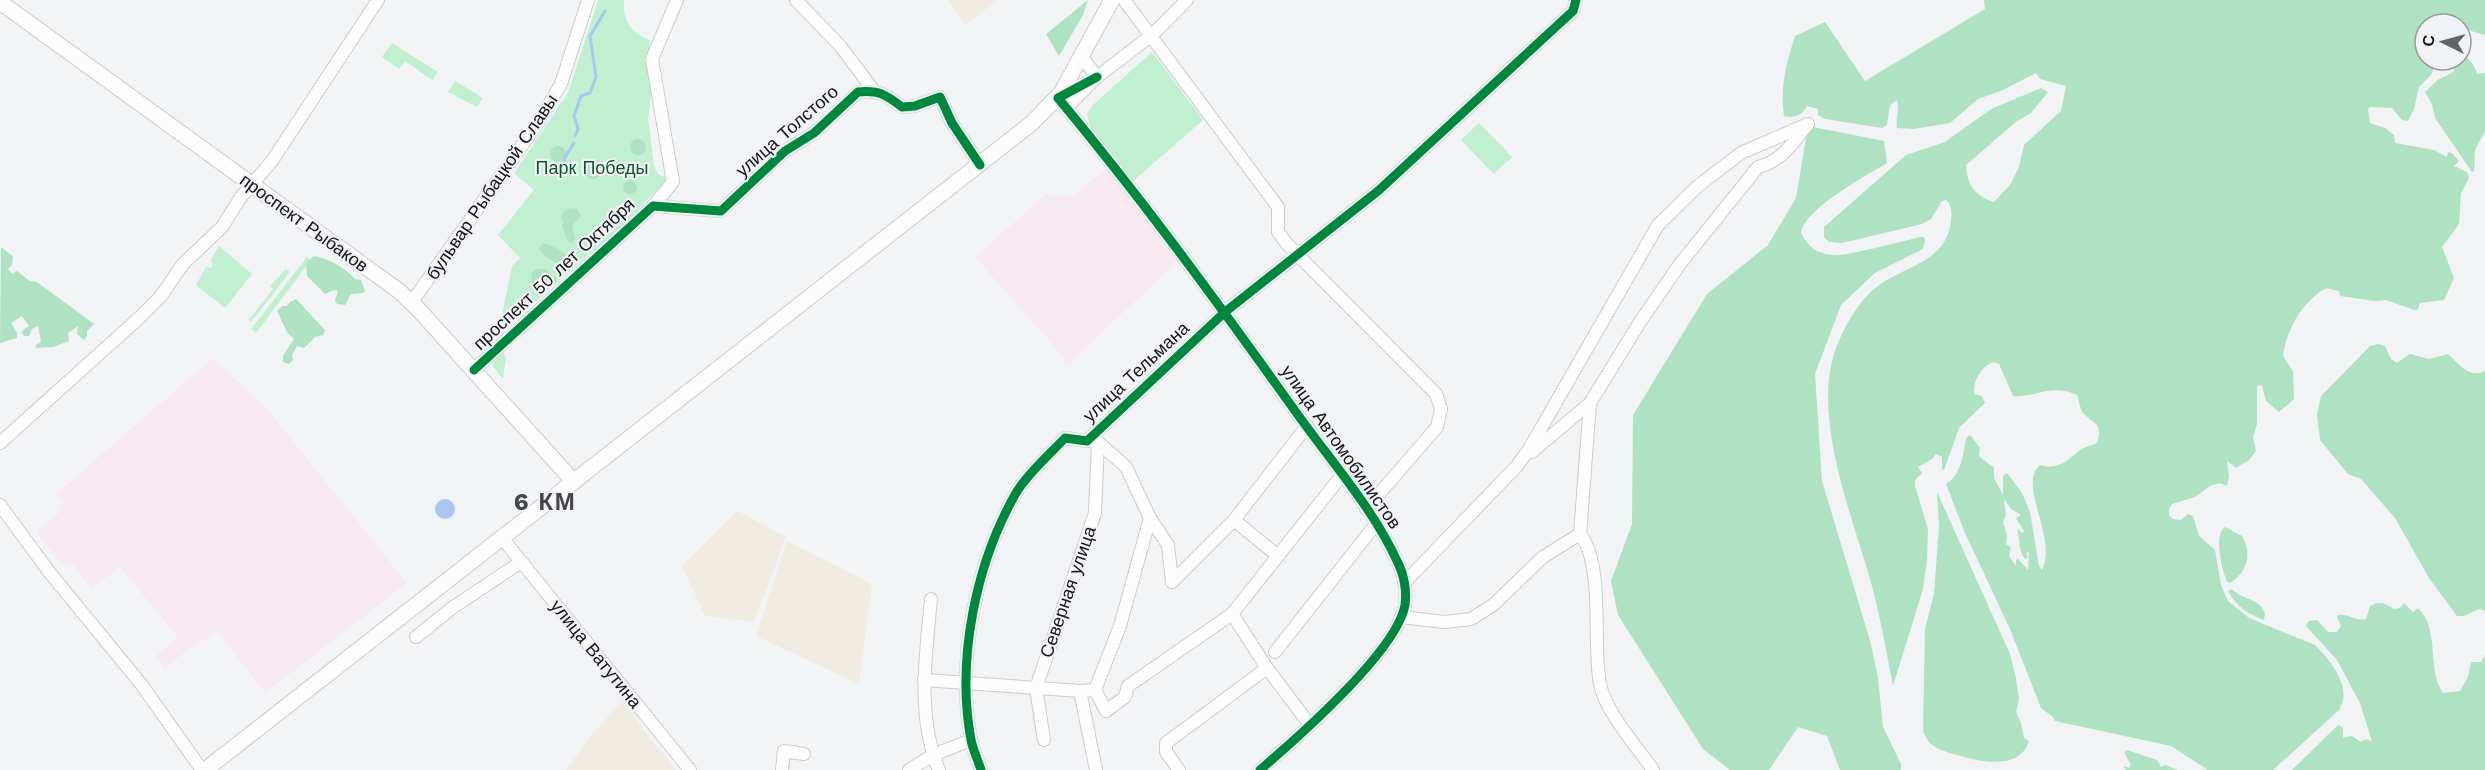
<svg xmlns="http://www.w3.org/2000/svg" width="2485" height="770" font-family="'Work Sans',sans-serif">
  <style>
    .commercial { fill: #f6e9f0 }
    .education { fill: #f1ece2 }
    .green { fill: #c0f0d0 }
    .forest { fill: #afe2c2; fill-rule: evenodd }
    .water { fill: #a9c7f2 }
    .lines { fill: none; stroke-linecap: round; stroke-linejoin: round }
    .stream { stroke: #a9c7f2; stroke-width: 3 }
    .minor-casing { stroke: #cccccd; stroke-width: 14 }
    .major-casing { stroke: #cccccd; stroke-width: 17 }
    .minor { stroke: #fdfdfe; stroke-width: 12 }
    .major { stroke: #fdfdfe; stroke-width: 15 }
    .cycleway-casing { stroke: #f1f2f6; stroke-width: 13 }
    .cycleway { stroke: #00873e; stroke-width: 9 }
    .labels { text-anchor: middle; stroke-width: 4.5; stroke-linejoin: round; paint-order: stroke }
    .street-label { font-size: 18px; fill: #151516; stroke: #f1f2f6 }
    .park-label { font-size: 18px; fill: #0c532c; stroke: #f1f2f6 }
    .district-label { font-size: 24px; font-weight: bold; letter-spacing: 1.5px; fill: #454649; stroke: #f1f2f6 }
  </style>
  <rect width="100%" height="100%" fill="#f2f3f5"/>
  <g class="commercial">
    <path d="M1107 168 1177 262 1069 363 975 257 1045 195 1073 196Z"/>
    <path d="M213 358 267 409 407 583 265 693 218 632 188 649 165 669 155 657 178 637 120 567 91 589 69 559 61 564 36 532 66 507 56 494Z"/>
  </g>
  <g class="education">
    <path d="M948 0H998L965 25Z"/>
    <path d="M737 511 786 537 754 622 705 616 682 566Z"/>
    <path d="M787 541 872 584 859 684 756 636Z"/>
    <path d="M622 702 676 770H566L591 735Z"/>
  </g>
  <g class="green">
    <path d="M598 0H624C623 22 630 32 650 40L648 70 652 87 648 119 654 166 658 174 665 177V181L629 219 502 331 500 325 512 266 520 258 498 235 534 190 514 173 568 93Z"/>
    <path d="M392 43 438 72 432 80 405 61 399 69 382 57Z"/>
    <path d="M1152 52 1203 120 1132 182 1091 128 1087 114 1092 106Z"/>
    <path d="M455 81 483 98 477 107 448 92Z"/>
    <path d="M1479 123 1512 157 1494 174 1461 140Z"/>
    <path d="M219 246 252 274 225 308 196 285 206 267 211 268 213 264 210 261Z"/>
    <path d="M307 257 311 260 256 333 251 329Z"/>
    <path d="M286 269 290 272 251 322 249 320 273 289 270 286Z"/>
    <path d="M503 353 506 357 503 379 492 365 499 354Z"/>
  </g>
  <g class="forest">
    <path d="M1088 0 1083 15 1059 56 1046 34Z"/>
    <path d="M1984 0H2485V35L2471 31 2461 24H2425V60H2437L2431 75 2419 87 2414 109 2408 121 2402 120 2392 108 2370 107 2368 109 2370 123 2385 128 2394 135 2395 143 2434 150 2447 157 2448 152 2452 153 2459 161 2454 166 2467 172 2469 178 2461 193 2459 224 2442 247 2454 278 2444 300 2420 303 2418 309 2414 310 2386 300 2374 301 2340 296 2339 291 2326 288C2302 302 2287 328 2283 356L2293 371 2294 399 2279 412 2266 401 2262 386 2259 385 2257 387V424L2253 437 2256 451 2249 460 2236 468 2227 461 2229 477 2227 486 2220 483 2210 486 2195 497 2172 504 2169 509V515L2173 519 2181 520 2188 514 2193 516 2199 536 2215 550 2221 585 2228 601 2249 618 2315 645C2331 661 2353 688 2339 710L2273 770H2208L2171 746 2055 721 2053 717 2041 708 2010 629 1965 533 1946 484C1961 475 1963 456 1966 439L1969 435 1971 436 1980 448 1979 456 1994 468V478L2003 495V476L2007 473 2022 493 2030 512 2039 566 2042 570C2058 538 2017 485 2040 465 2057 470 2066 462 2079 451 2083 447 2091 446 2097 443 2103 423 2095 425 2084 414 2080 410 2079 400 2077 395 2051 383 2035 398 2013 396L1999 364 1993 362C1981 367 1973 380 1974 394L1982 396 1985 403 1959 428 1944 470 1942 469V457L1936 454 1932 459 1918 467 1922 473 1915 480V486L1928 529 1927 560 1923 589 1893 686C1886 650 1880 614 1870 579 1851 512 1809 411 1838 343 1846 324 1858 303 1873 290 1901 265 1946 265 1951 221 1952 214 1952 205 1946 200L1942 201 1931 219 1922 224 1842 243 1829 242 1824 237V227L1906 155 1945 142 1991 109 2041 88 2048 92 2031 113 2017 121 1966 165C1967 185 1975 196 1994 202L2010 185 2019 167 2024 145 2061 111 2066 86 2040 79 2036 73 2003 90 1978 99 1950 123 1914 129 1897 128C1895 118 1900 110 1897 100L1890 105 1887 125 1882 128 1825 119 1818 115V109L1807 106C1801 116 1796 118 1784 116 1780 87 1786 64 1795 36L1825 22 1865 81 1985 9ZM2004 499 2011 509 2021 515 2016 518 2024 531 2022 533 2017 528C2020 538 2018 551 2025 559L2028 557 2026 553 2029 552 2028 570 2018 559 2016 560V566L2009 556 2011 548 2006 544 2007 536 2003 522 2006 515Z"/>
    <path d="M2461 55C2468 56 2476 67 2477 74L2485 73V131L2475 150 2474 171 2472 172 2435 118 2432 104 2425 92 2439 79 2452 73 2456 67 2454 60H2461Z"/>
    <path d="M1808 126 1884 141 1887 163C1866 176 1804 209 1801 233 1817 264 1843 255 1871 249 1887 245 1904 241 1921 237H1924L1925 240 1923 249 1875 273 1841 305 1815 374 1822 481 1871 644 1878 678 1883 727 1901 764V770H1840L1827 736 1798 727 1769 770H1730L1703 749 1618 615 1611 581 1632 524 1633 415 1707 294 1768 245 1796 198Z"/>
    <circle cx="638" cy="147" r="8"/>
    <circle cx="558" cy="154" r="8"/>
    <circle cx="593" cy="169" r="10"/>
    <circle cx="630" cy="187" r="7"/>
    <path d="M572 208 577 209 581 216 572 226 575 239 571 243 567 241 562 225 564 222 561 216 565 210Z"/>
    <path d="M542 243C551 245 568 252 570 262L567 265C558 265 543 257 539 249Z"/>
    <path d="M1 247 13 256 12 265 8 269 12 274 17 271 30 281 37 282 94 324 87 331V336L84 340 77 334 78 326 68 333 69 341 53 347 36 348V345L41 342 38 326 32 329 29 336H24L21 332 29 326 22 316 11 323 17 333V338L0 343Z"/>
    <path d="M314 256C330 259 344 267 355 279L361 280 365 291 363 293 351 294 345 305 337 304 335 300 338 291 334 290 325 294 307 276 306 263Z"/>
    <path d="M536 269H546L552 276 558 278 543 293 536 292 531 286 532 272Z"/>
    <path d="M296 299 325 330 323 335 315 337 304 348 297 346 292 355 293 360 289 364 283 362V356L294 339 287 332 277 311 282 306H287L290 302Z"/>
    <path d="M2378 344 2385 346 2391 359 2397 363 2410 354 2429 359 2448 354C2460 365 2469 379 2485 371V611L2479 609 2464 616H2457L2429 578 2395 518 2361 479 2348 474 2320 440 2317 414 2321 396 2370 346Z"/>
    <path d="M1937 492 2010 654 2016 678 2019 699 2016 712 2021 723 2024 738 2029 741C2020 770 1982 762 1960 756 1951 753 1936 750 1930 743 1927 740 1925 735 1923 731L1925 629 1934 594 1939 526Z"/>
    <path d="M2225 527 2242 536C2252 554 2248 571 2230 583L2227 582C2222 570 2213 534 2225 527Z"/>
    <path d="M2232 589C2242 600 2258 597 2265 613L2264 620C2248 614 2236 606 2228 591Z"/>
    <path d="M2377 603H2383L2394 609 2400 608 2404 603 2413 612 2418 608C2441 631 2426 669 2443 693L2460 691 2468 677 2471 662H2481L2485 655V770H2292L2338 725 2343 728V738L2352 736 2361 742 2366 739 2372 741 2360 703 2337 660 2306 626 2309 621 2317 620 2328 632H2337L2341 626 2337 617 2338 615C2349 613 2355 622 2366 619L2370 606Z"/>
    <path d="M2127 750 2157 760 2161 767 2165 765 2178 770H2126L2123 766 2129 768 2131 765 2124 752Z"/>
  </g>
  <circle class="water" cx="445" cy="509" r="10"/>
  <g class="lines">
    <g class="stream">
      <path d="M575 136 578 129 574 116 581 96 590 93 596 77 590 36 605 11"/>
      <path d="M564 173 565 157 574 143"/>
    </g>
    <defs>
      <g id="minor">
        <path d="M796 0 841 47 874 91"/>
        <path d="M1124 0 1278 207V232L1287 244 1436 394 1441 409 1437 427 1366 509"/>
        <path d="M1082 57 1097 77"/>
        <path d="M1097 77 1058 98C1143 200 1221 307 1298 415 1331 461 1374 510 1397 561 1404 574 1407 591 1405 605 1397 651 1296 739 1260 770"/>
        <path d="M1066 108 1097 77 1152 35 1187 0"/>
        <path d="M653 206 673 182 652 59 677 0"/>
        <path d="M412 302 538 123 561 84 588 0"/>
        <path d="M474 370 653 206 721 211 785 151 814 133 858 92C879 90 885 94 902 107L915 106 940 97 952 123 980 165"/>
        <path d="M1092 441 1098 442 1126 467 1150 518 1168 545 1172 582 1234 520"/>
        <path d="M0 443 138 319 161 296 183 264 222 227 241 197 272 161 378 0"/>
        <path d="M1532 452 1590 403 1640 322 1680 264 1758 167C1782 161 1793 143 1807 125"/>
        <path d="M0 505 50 573 141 684 202 770"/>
        <path d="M1580 534 1590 403"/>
        <path d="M502 538 690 770"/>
        <path d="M1278 556 1234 520 1307 426"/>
        <path d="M1404 583 1516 467 1528 451 1658 225 1698 186 1741 153 1808 124"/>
        <path d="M931 599C926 655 916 716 939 770"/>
        <path d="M1401 617 1444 622 1471 619 1493 605 1543 557 1580 534C1605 566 1592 644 1600 684 1606 713 1636 745 1653 770"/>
        <path d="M416 637 452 608 515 566 523 563"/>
        <path d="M1275 652 1376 524"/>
        <path d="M924 680 1080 691 1096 770"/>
        <path d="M1095 690 1120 626 1150 518"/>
        <path d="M1080 691 1095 690 1106 711 1125 697 1128 686 1232 614"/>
        <path d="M1310 725 1267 668 1232 614 1342 475"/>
        <path d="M1044 740 1036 688 1095 513 1098 442"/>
        <path d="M782 770 784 751 804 754"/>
        <path d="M909 770 933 755 971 740"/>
        <path d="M981 770C978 760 973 750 971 740 956 659 976 563 1016 493 1027 474 1050 454 1065 438L1087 441 1225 312 1378 191 1573 11 1576 0"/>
        <path d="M1179 770 1166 752V743L1267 668"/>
      </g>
      <g id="major">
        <path d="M0 2 399 291 419 310 574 482"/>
        <path d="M205 770 1032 123 1061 93 1112 0"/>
      </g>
    </defs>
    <use href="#minor" class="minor-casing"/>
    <use href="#major" class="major-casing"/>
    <use href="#minor" class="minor"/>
    <use href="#major" class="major"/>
    <defs>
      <g id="cycleway">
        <path d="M1097 77 1058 98C1143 200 1221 307 1298 415 1331 461 1374 510 1397 561 1404 574 1407 591 1405 605 1397 651 1296 739 1260 770"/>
        <path d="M474 370 653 206 721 211 785 151 814 133 858 92C879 90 885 94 902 107L915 106 940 97 952 123 980 165"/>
        <path d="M981 770C978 760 973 750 971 740 956 659 976 563 1016 493 1027 474 1050 454 1065 438L1087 441 1225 312 1378 191 1573 11 1576 0"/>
      </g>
    </defs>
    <use href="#cycleway" class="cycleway-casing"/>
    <use href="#cycleway" class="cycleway"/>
  </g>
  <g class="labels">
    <g class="street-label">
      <text transform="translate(787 131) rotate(-41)" y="6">улица Толстого</text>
      <text transform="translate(492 187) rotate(-56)" y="6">бульвар Рыбацкой Славы</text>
      <text transform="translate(304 223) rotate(36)" y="6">проспект Рыбаков</text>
      <text transform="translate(554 274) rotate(-43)" y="6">проспект 50 лет Октября</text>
      <text transform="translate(1136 372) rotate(-43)" y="6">улица Тельмана</text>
      <text transform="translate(1341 447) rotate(55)" y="6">улица Автомобилистов</text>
      <text transform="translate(1068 592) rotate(-71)" y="6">Северная улица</text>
      <text transform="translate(596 654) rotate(51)" y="6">улица Ватутина</text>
    </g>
    <g class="park-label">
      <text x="592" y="174">Парк Победы</text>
    </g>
    <g class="district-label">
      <text x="545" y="510">6 КМ</text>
    </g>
  </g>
  <g transform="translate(2443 42) rotate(275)"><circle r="28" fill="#f1f2f6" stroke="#999a9c" stroke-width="1.5"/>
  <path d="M0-4.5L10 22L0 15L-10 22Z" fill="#626364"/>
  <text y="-9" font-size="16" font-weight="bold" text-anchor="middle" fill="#151516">С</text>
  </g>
</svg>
